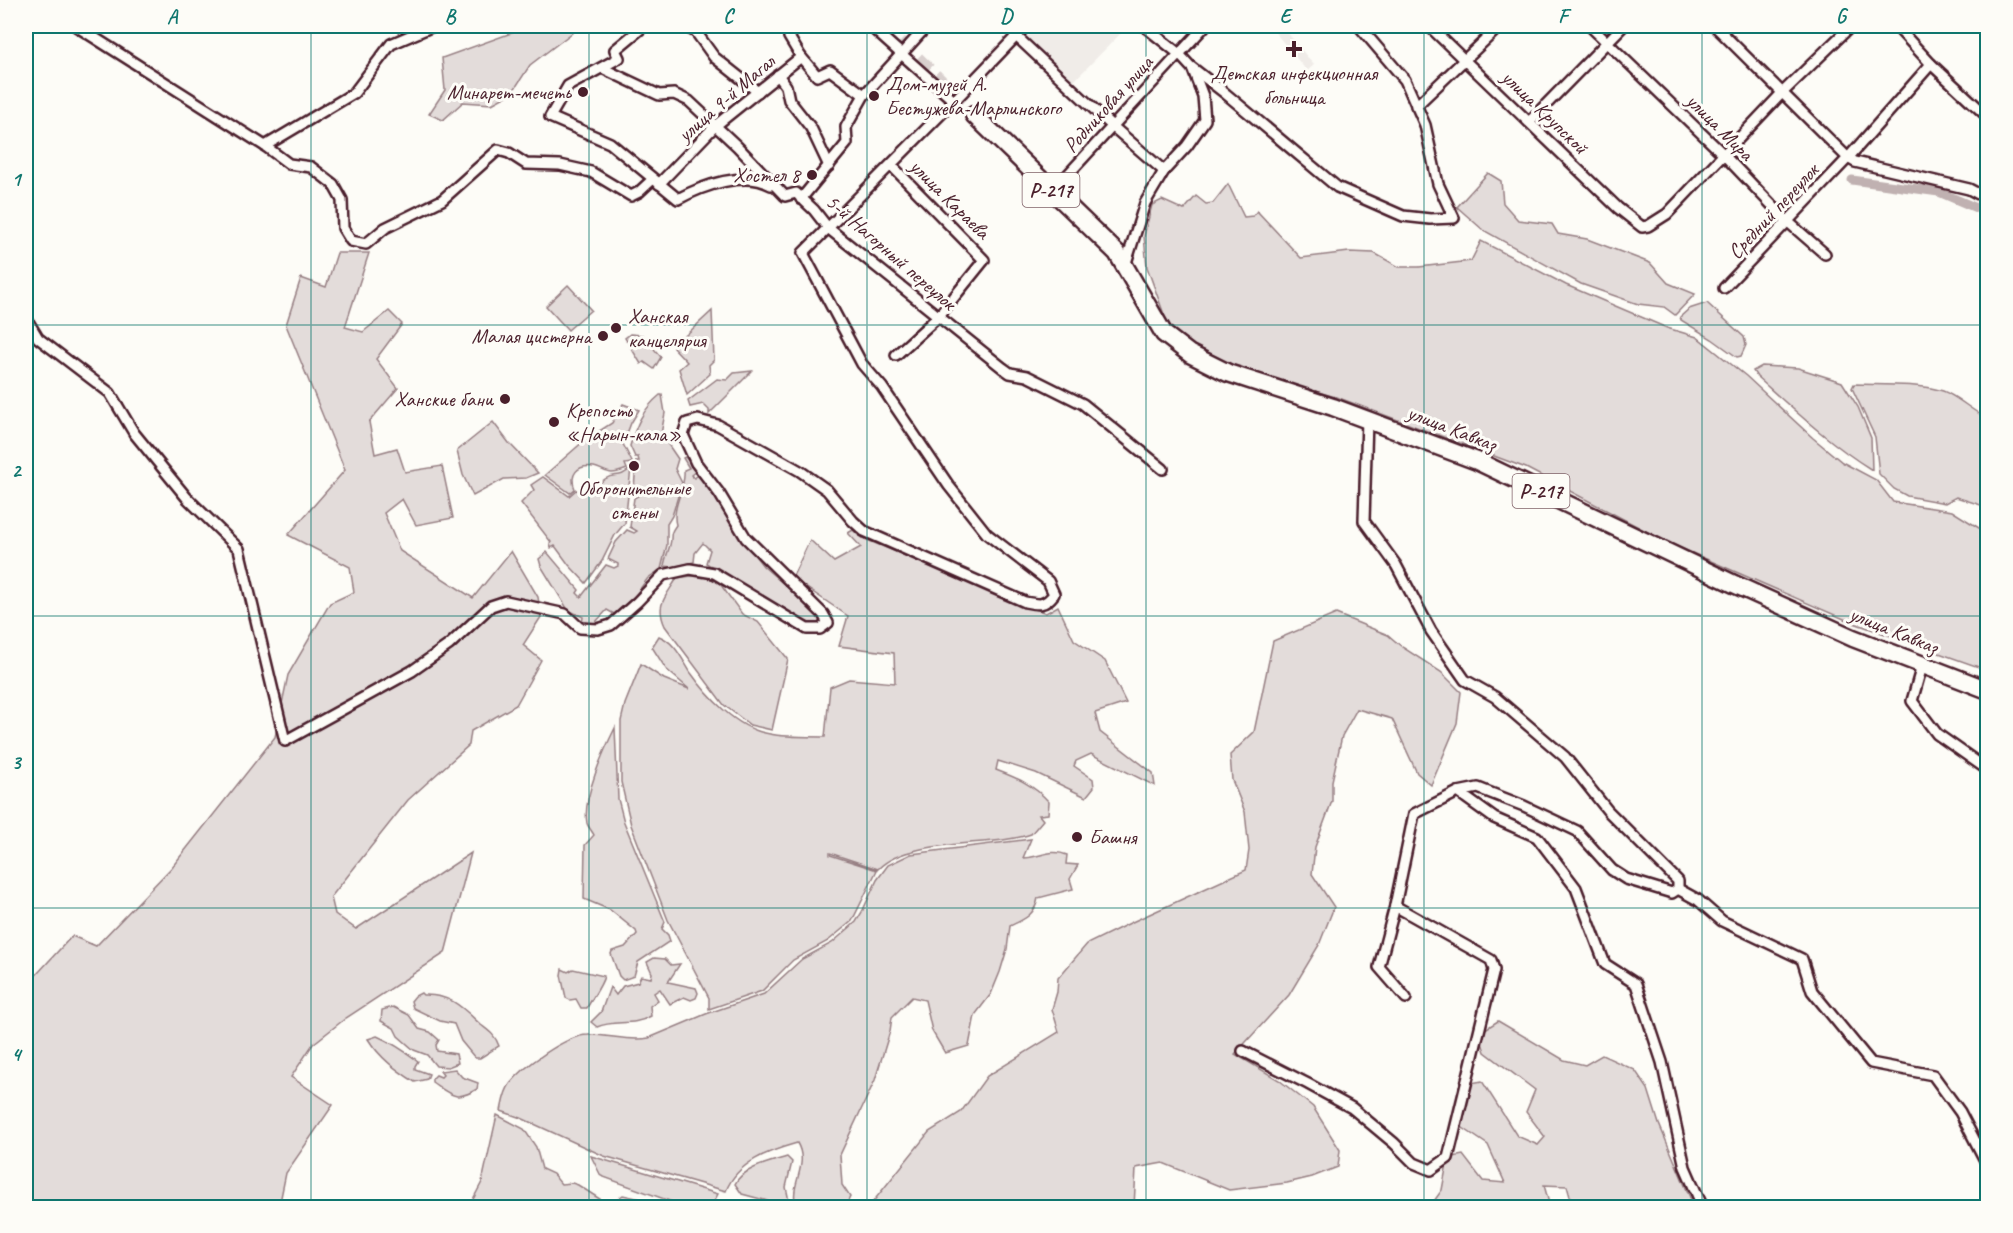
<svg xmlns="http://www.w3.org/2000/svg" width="2013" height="1233" font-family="Caveat,sans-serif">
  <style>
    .built { fill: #f0ece8 }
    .green { fill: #e3dcda; stroke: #967e82; stroke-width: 1.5 }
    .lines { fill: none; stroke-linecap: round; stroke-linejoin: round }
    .canal { stroke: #c0b1b1; stroke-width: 9 }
    .trunk-tunnel { stroke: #d9d0ce; stroke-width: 16; stroke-dasharray: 16 8; stroke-linecap: butt }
    .minor-casing { stroke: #4a1f2b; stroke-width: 14 }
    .trunk-casing { stroke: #4a1f2b; stroke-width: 21 }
    .minor { stroke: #fdfcf7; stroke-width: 9 }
    .trunk { stroke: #fdfcf7; stroke-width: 16 }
    .grid { fill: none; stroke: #0f766e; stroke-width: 1.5; stroke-opacity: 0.55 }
    .poi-dot { fill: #4a1f2b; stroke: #fdfcf7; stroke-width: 2 }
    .labels { text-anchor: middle; stroke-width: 6; stroke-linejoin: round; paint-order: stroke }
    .shield { fill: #fdfcf7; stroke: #806168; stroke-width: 1.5 }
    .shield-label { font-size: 20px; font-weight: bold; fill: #4a1f2b }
    .poi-label { font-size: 21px; fill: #4a1f2b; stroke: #fdfcf7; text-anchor: start }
    .street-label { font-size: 21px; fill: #4a1f2b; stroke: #fdfcf7 }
    .neatline { fill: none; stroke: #0f766e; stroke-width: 2 }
    .grid-label { font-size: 20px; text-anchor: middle; font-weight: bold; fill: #0f766e }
  </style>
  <rect width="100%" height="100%" fill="#fdfcf7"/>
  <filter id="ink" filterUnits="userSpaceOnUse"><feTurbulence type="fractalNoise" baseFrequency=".0167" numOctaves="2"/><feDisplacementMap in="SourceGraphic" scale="12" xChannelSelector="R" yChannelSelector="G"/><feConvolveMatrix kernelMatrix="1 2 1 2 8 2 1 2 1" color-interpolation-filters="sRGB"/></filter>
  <g filter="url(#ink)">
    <g class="built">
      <path d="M1037 26H1126L1127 27 1071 84 1025 39Z"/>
      <path d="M1276 26H1295L1287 32 1314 65 1307 71 1273 30Z"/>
    </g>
    <g class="green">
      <path d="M524 26H581L530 65 512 93 492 104 463 102 443 120 429 114 445 90 442 58 517 31Z"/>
      <path d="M1488 173 1501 181 1503 203 1518 220 1552 224 1558 234 1587 239 1650 263 1668 283 1695 294 1675 315 1664 307 1638 304 1581 284 1483 230 1457 207Z"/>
      <path d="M1228 184 1244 217 1253 216 1257 211 1301 258 1349 252 1374 253 1399 267H1419L1471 261 1481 241 1566 285 1667 328 1697 337 1746 376 1813 438 1842 462 1876 480 1893 502 1952 511 1987 533V670L1851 622 1667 542 1526 468 1339 398 1238 369 1200 353 1179 338 1166 320 1147 267 1144 236 1152 205 1162 200 1184 210 1196 196 1206 204 1213 203Z"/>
      <path d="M337 253H369L345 327 363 332 389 311 402 324 376 359 398 388 369 422 375 454 397 448 405 472 442 466 453 518 416 525 402 499 384 513 400 551 473 598 511 551 538 597 541 617 523 645 541 660 516 705 471 731 469 745 408 800 331 897 335 914 356 929 471 853 445 953 346 1018 313 1044 291 1077 333 1105 286 1173 279 1207H26V986L72 936 96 946 172 867 275 737 288 675 330 603 354 592 350 567 288 535 345 470 286 325 301 278 326 287Z"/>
      <path d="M568 285 591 310 568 330 546 306Z"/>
      <path d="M1707 303 1744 337 1746 345 1741 356 1737 357 1712 339 1681 320 1680 317 1689 309Z"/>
      <path d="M712 311 714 360 709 365 710 374 687 395 679 369 687 362 673 347Z"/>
      <path d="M630 334 642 335 661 357 654 369 644 362 641 364 625 338Z"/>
      <path d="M1762 366 1798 368 1842 382 1858 407 1871 438 1872 470C1830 444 1794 410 1757 377L1753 371Z"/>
      <path d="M752 371 709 414V410L703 404 690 407 688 401 717 379 727 380 734 373Z"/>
      <path d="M1854 384C1881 385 1918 383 1943 391 1957 396 1973 412 1987 418V507L1956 497 1945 503 1907 496 1894 489 1879 474 1875 437 1852 388Z"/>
      <path d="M660 395H662L665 413 661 434 678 459 675 469 682 483 672 516 667 524V545L661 569 648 578 631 601 616 615 607 610 593 625 582 624 583 617 568 610 541 566 539 559 547 552 579 590 577 593 581 597 606 565 614 568 618 566V564L608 559 616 542 627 530 634 533 637 531 630 527 634 498 641 494V491L634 490 636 461H639L638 457H635L630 446C636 425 643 409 660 395Z"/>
      <path d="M623 404 639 410 631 423 623 444 632 462 631 463 625 464 627 469C622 471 617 473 612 473 606 473 600 468 594 467 577 464 569 475 575 489L570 493 545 475 585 440 612 423Z"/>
      <path d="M493 422 509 443 538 473 526 478 504 479 473 496 463 475 457 451Z"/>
      <path d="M685 457 697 470 691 475 694 478 700 474 743 540 763 566 819 615V623L813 624 800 620 706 563 710 550 703 543 695 553 694 562 673 567 664 566C665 559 668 552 670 545 673 535 668 536 676 525 671 506 686 490 684 470L689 468 683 458Z"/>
      <path d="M631 468 625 523 615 535 602 561 586 583 569 565 555 546 551 548 550 544 551 542 521 503 534 490 531 485 543 477 569 496 576 490C590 495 595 486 605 479 615 472 619 480 631 468Z"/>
      <path d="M853 530 860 537 1027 606 1046 613 1058 606 1074 640 1105 661 1126 703 1095 713 1100 732 1153 773 1155 786 1091 754 1076 761 1074 766 1093 779 1094 787 1086 797 1036 773 998 761 996 770C1017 778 1034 785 1049 802L1048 814 1039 815 1043 820 1031 834C990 848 909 837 878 869L830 853V855L877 870 852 921 828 941 793 960 762 991 709 1009V998L668 920 631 825 621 782V721L625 704 641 664 664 679 689 689 666 669 652 647 659 636C675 642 682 659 691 673 708 697 736 727 765 733 784 738 806 736 825 737L830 687 849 679 895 683 894 653 839 646 848 616 792 578 810 540 834 562 861 547 848 533Z"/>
      <path d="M698 575 718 581 742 614 758 622 788 659 772 730 750 725 724 705 665 626C655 604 666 597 677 578Z"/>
      <path d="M1336 614 1388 635 1402 647 1441 672 1461 692 1457 723 1431 785 1417 773 1392 719 1357 709 1342 736 1332 781V801L1315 847 1312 874 1334 907 1319 945 1289 995 1235 1054 1279 1080 1313 1107 1340 1150 1338 1167 1312 1177 1287 1183 1229 1190 1163 1163 1136 1168 1134 1207 868 1208 929 1132 961 1112 987 1076 1059 1032 1052 1009 1057 992 1058 978 1087 944 1130 923 1246 870 1249 850 1245 812 1232 780 1230 755 1254 732 1273 641Z"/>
      <path d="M615 728 618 799 624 822 665 922 662 929 668 935 670 941 638 962 634 976 623 980 619 976 611 954 612 951 625 947 637 934 636 931 610 910 584 899 585 845 594 835C592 831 588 827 587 823 582 799 604 750 615 728Z"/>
      <path d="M1031 839 1023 858C1040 858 1050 848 1067 855L1066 864 1078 865 1070 879 1073 889 1038 898C1035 915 1025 919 1010 926L1007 949 1000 972 991 994 975 1015 969 1046 945 1053 932 1031 925 1000 912 997 892 1017 890 1031 875 1080 840 1155 842 1185 850 1197 845 1207 796 1206C789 1184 810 1165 797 1143 769 1151 737 1162 726 1191L604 1156 521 1118 501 1111C503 1102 504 1092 510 1084 523 1067 566 1035 588 1035 608 1034 628 1042 649 1038L706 1014 764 994 802 959 832 943 856 922 862 912 877 880 888 865 911 854Z"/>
      <path d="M654 958 665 959 671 965 680 964 668 982 696 988 698 993 696 998 691 1000 684 997 670 1004 660 989 654 993 658 1000 650 1006 651 1016C632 1027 615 1019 597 1027L591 1022 601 1012 610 987 616 995 623 986 638 982 641 976 651 978 652 973 647 962Z"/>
      <path d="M562 969 568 972 573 969 604 976C602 985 592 998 587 1008H581L576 999 570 1000 566 998 561 975Z"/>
      <path d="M421 993 423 995C451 994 463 1008 481 1025 490 1032 495 1035 499 1046L480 1058H475L461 1041 454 1024 440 1021 413 1008 411 1001 415 996Z"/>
      <path d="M393 1007 409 1015 419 1029 430 1032 439 1040 436 1045 437 1051 456 1054 458 1063 448 1067 436 1066 427 1055 414 1050 398 1036 394 1028 381 1021 382 1010Z"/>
      <path d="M1498 1021 1564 1060 1585 1065 1602 1055 1635 1070 1648 1089 1659 1124 1694 1207H1573L1567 1186 1544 1185 1550 1207 1429 1208 1442 1190 1448 1158 1463 1155 1483 1181 1505 1183 1488 1145 1457 1124 1466 1084 1482 1081 1517 1136 1538 1145 1545 1137 1526 1112 1535 1090 1485 1052 1479 1033Z"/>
      <path d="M377 1036C391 1042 406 1052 418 1061L415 1066V1069L429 1074 427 1079 415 1082C396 1070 380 1058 368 1039Z"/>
      <path d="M455 1069 462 1077 478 1083 477 1089C456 1102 451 1095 432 1082V1079L436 1075 441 1077 443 1075 440 1071Z"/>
      <path d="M497 1115 524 1129 536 1147 542 1169 553 1174 561 1184 572 1183 578 1185 609 1205 623 1195 641 1199 654 1207H469L482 1182Z"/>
      <path d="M591 1156 718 1194 711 1207H686L601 1176Z"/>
      <path d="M787 1157 792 1162 786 1187 789 1201 783 1205 742 1194 735 1184C742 1168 771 1162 787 1157Z"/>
    </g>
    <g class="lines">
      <path class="canal" d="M1852 180 1939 192 1988 213"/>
      <path class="trunk-tunnel" d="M882 26 974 115"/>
      <defs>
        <g id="minor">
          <path d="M76 26 265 146 289 164 311 167 333 184 342 200 343 228 351 241 366 244 385 228 442 200 498 150 509 153 526 164 560 165 591 172 631 196 639 192 653 179"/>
          <path d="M644 26 615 50 619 58 568 86 550 117 610 143 678 199C702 186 745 170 771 185"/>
          <path d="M685 26 696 32 714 57 758 92"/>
          <path d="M870 26 954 101"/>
          <path d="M1144 26 1178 53 1190 66 1226 94 1337 187 1403 216 1430 219 1454 218 1438 184 1425 125 1405 80 1359 26"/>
          <path d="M1429 26 1618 208 1642 227 1648 226 1667 214 1782 93 1851 26"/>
          <path d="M1590 26 1723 154 1787 221 1825 254"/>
          <path d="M1715 26 1848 158 1855 162 1969 189 1988 199"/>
          <path d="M1896 26 1931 64 1988 117"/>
          <path d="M1016 36 1112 126 1164 171"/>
          <path d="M801 57 817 76 830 70 864 95"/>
          <path d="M602 68 659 95 674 94 689 101 737 146 785 196 796 193 814 210 828 228 1003 368 1010 373 1027 376 1083 404 1163 469"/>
          <path d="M778 75 786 86 789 100 811 128 829 166"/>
          <path d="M1416 106 1500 26"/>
          <path d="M1529 122 1623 26"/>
          <path d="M265 146 354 93 391 44 433 26"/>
          <path d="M891 165 984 260 938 317 896 355"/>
          <path d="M1062 181 1205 26"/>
          <path d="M659 184 715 126 801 57 789 37 796 26"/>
          <path d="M801 199 847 143 846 127 864 95 927 26"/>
          <path d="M1125 266 1145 203 1164 171 1187 146 1205 120 1203 96 1193 70"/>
          <path d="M1724 288 1848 158 1931 64"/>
          <path d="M26 318 38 338 110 393 134 433 187 498 239 549 285 741 412 671 449 645 491 606 506 601 565 614 580 628 598 629 611 625 637 602 663 575 690 569 714 573 807 629H820L828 623 823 614 746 538 719 493 696 463 683 435 687 423 698 420 718 425 800 471 827 490 853 521 864 531 1025 602C1039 605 1045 606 1054 594L1048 581 987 534 949 486 882 387 862 364 803 253 954 101 1026 26"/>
          <path d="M1367 419 1364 521 1396 565 1431 631 1465 680 1495 697 1565 757 1608 811 1678 881V889L1672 893 1626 879 1612 870 1577 831 1524 806 1478 788 1458 792 1494 818 1537 837 1576 888 1605 964 1636 984 1662 1062 1685 1167 1703 1208"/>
          <path d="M1922 666 1912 701 1937 734 1988 770"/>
          <path d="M1678 889 1698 900 1722 921 1802 959 1812 991 1871 1063 1933 1075 1960 1112 1988 1166"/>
          <path d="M1406 998 1379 967 1395 906 1414 814 1458 792"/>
          <path d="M1243 1051 1308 1084 1352 1108 1394 1143 1414 1163 1431 1170 1448 1158 1494 970 1491 960 1395 906"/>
        </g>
        <path id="trunk" d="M974 115 1117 253 1164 334 1190 354 1228 373 1333 407 1477 461 1734 584 1853 638 1988 690"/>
      </defs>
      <use href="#minor" class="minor-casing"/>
      <use href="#trunk" class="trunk-casing"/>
      <use href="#minor" class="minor"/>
      <use href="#trunk" class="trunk"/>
    </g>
  </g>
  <path class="grid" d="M311 26V1208M589 26V1208M867 26V1208M1146 26V1208M1424 26V1208M1702 26V1208M26 325H1988M26 616H1988M26 908H1988"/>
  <g class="poi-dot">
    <path d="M1291 40h6v6h6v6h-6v6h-6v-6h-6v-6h6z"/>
    <circle cx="583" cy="92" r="6"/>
    <circle cx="874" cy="96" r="6"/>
    <circle cx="812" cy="175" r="6"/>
    <circle cx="616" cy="328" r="6"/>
    <circle cx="603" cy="336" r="6"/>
    <circle cx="505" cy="399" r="6"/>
    <circle cx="554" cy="422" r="6"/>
    <circle cx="634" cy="466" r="6"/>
    <circle cx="1077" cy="837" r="6"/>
  </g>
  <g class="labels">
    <g class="shield">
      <rect x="1022.5" y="173" width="57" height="34" rx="4.5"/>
      <rect x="1512.5" y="474" width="57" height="34" rx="4.5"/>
    </g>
    <g class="shield-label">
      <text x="1051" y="197">Р-217</text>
      <text x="1541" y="498">Р-217</text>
    </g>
    <g class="poi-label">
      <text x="1294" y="80" text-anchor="middle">Детская инфекционная<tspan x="1294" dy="24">больница</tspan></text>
      <text x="886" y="91">Дом-музей А.<tspan x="886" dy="24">Бестужева-Марлинского</tspan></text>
      <text x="571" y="99" text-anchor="end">Минарет-мечеть</text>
      <text x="800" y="182" text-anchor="end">Хостел 8</text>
      <text x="628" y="323">Ханская<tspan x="628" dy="24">канцелярия</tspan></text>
      <text x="591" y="343" text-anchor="end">Малая цистерна</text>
      <text x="493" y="406" text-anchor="end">Ханские бани</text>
      <text x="566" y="417">Крепость<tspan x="566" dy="24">«Нарын-кала»</tspan></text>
      <text x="634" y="495" text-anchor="middle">Оборонительные<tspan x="634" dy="24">стены</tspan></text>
      <text x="1089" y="844">Башня</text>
    </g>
    <g class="street-label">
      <text transform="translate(726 98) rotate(-41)" y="7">улица 9-й Магал</text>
      <text transform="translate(1108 104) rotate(-48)" y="7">Родниковая улица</text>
      <text transform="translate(1545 112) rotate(44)" y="7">улица Крупской</text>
      <text transform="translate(1720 127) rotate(45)" y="7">улица Мира</text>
      <text transform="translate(950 199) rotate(45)" y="7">улица Караева</text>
      <text transform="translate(1773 211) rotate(-47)" y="7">Средний переулок</text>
      <text transform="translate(891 252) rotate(41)" y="7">5-й Нагорный переулок</text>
      <text transform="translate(1452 428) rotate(21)" y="7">улица Кавказ</text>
      <text transform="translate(1894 630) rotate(22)" y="7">улица Кавказ</text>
    </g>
  </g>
  <rect width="2013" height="1233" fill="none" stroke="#fdfcf7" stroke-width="66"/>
  <rect x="33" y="33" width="1947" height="1167" class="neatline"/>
  <g class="grid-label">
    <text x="172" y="23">A</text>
    <text x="450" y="23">B</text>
    <text x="728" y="23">C</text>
    <text x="1006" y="23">D</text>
    <text x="1285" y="23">E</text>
    <text x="1563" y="23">F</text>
    <text x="1841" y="23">G</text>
    <text x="16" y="186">1</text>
    <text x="16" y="477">2</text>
    <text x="16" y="769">3</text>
    <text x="16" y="1061">4</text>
  </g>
</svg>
